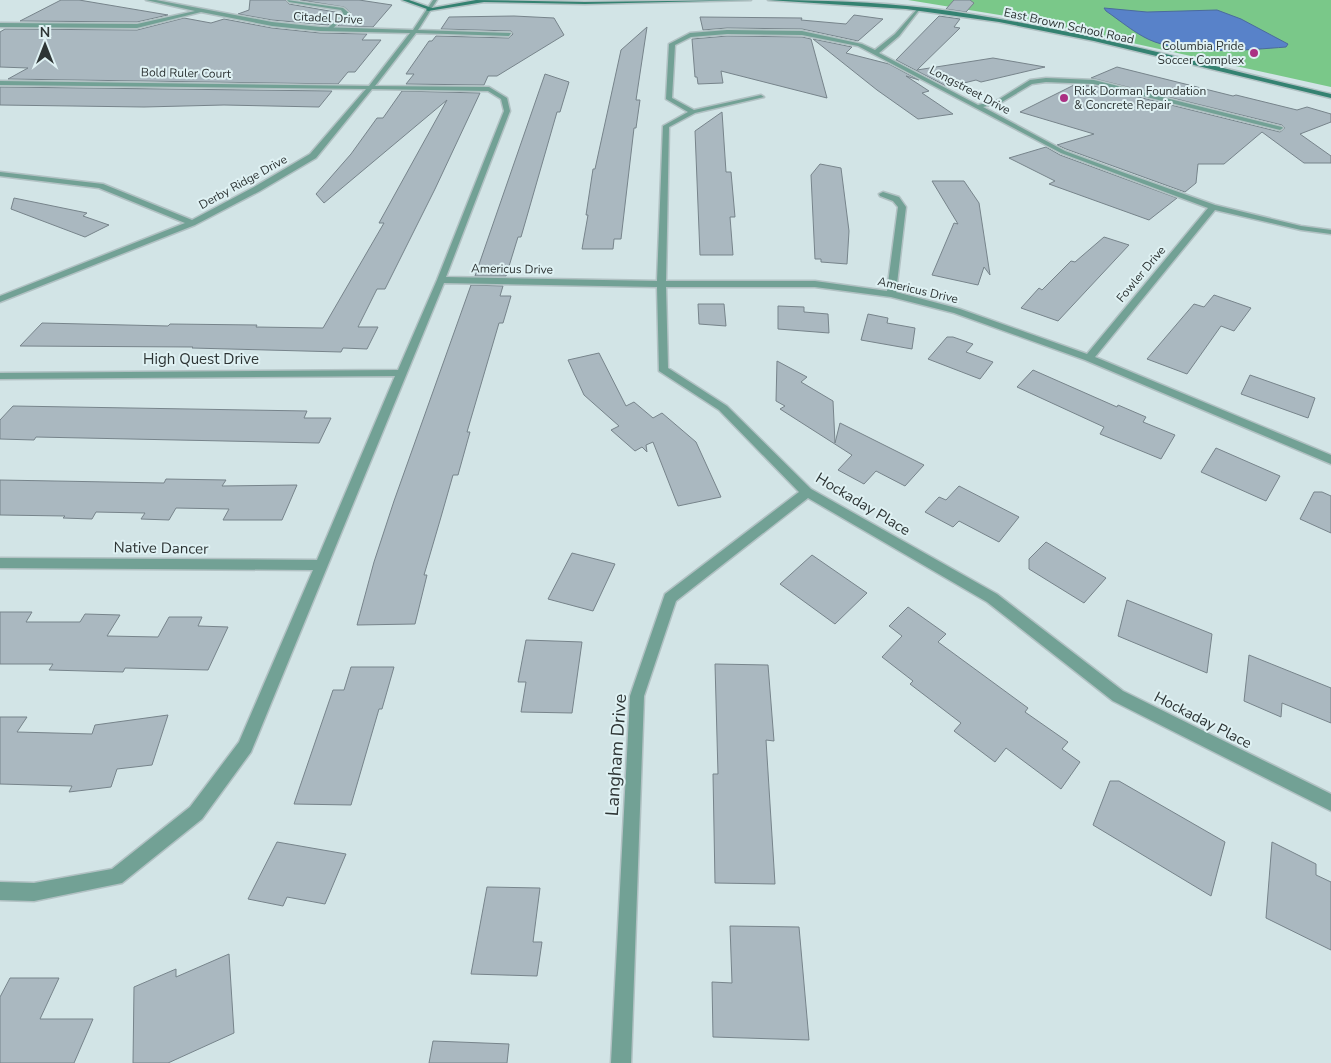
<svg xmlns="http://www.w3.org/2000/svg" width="1331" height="1063" font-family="'Nunito Sans',sans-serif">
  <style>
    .green { fill: #7ac889 }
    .water { fill: #5882c9; stroke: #4b6b9d }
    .building { fill: #aab8c0; stroke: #77848b }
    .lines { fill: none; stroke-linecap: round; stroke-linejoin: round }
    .lane-casing { stroke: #b1c1c3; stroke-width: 3 }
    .street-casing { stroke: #b1c1c3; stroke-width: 3 }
    .secondary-casing { stroke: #b1c1c3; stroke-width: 3 }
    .lane { fill: #72a195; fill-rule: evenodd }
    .street { fill: #72a195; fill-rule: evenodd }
    .secondary { fill: #348271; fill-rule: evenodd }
    .poi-dot { fill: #ab3083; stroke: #dff1f3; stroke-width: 2 }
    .labels { text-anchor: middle; stroke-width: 4; stroke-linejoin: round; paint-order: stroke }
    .far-street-label { font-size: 12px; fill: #2e3535; stroke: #dff1f3 }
    .far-poi-label { font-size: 12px; fill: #2e3535; stroke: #dff1f3; text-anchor: end }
    .street-label { font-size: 15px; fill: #2e3535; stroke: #dff1f3 }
    .near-street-label { font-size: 18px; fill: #2e3535; stroke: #dff1f3 }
  </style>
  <rect width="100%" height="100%" fill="#d2e4e6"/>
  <path class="green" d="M908 0H1331V87L1024 19Z"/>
  <path class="water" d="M1104 8 1147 12 1217 10 1241 19 1288 44 1286 47C1248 50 1191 55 1155 42 1138 36 1122 22 1106 11Z"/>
  <g class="building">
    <path d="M61 0H79L168 15 137 22 20 21Z"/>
    <path d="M250 0H285L289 4 341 13 328 25 272 20 238 14 249 10Z"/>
    <path d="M300 0H359L392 5 373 27 338 26 351 13 344 7Z"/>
    <path d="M954 0H970L974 3 966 12 946 9Z"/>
    <path d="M854 15 883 19 858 41 802 29 727 28 703 30 700 17 802 18 801 20 846 24Z"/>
    <path d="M514 16 554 18 564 35 497 76H488L484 85 406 84 414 74H406L429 41H432L436 36 509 38 513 34 511 31 441 29 449 17Z"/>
    <path d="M939 16 960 19 954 27 960 28 917 70 993 58 1045 67 981 82 976 80 948 87 896 60Z"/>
    <path d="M184 18 211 23 224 19 272 28 320 33 367 34 362 40H381L355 72H348L338 84 8 79 28 68 0 67V32L5 29 137 30Z"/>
    <path d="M647 27 636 100H640L636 128H634L621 239H614L613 249H582L588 215H586L593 169H595L621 50Z"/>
    <path d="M727 36 802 37 811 39 827 98 721 71 723 83 698 84 697 77H695L692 39Z"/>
    <path d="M813 39 852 47 846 53 889 64 919 80 906 76 929 91 922 93 953 114 918 119 877 90Z"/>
    <path d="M1117 67 1233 96 1236 95 1297 110 1307 107 1331 114V122L1300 134 1331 156V163H1304L1262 132 1224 164H1198L1196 183 1185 192 1066 149 1057 145 1094 134 1020 112 1074 85 1094 86 1280 132 1285 128 1282 125 1091 78Z"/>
    <path d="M545 74 569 82 560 112H557L521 237H518L506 276H475Z"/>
    <path d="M0 87 332 91 319 107 224 105 144 107 0 105Z"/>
    <path d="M402 91 480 93 435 189 385 289H377L358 327H378L367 349 343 348 341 352 192 348 193 347 20 346 42 323 168 326 170 324 257 325 256 327 323 328 384 223H379L447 100 324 203 316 194 351 154 377 118H383Z"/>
    <path d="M722 112 726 172H731L735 217H730L733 255H700L695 131Z"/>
    <path d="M1046 147 1060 155 1177 198 1149 220 1049 184 1055 181 1009 158Z"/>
    <path d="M820 164 841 168 849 231 847 264 821 262V259H815L811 175Z"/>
    <path d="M932 181H964L979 203 990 275 984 267 978 285 932 275 954 223 958 224Z"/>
    <path d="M14 198 87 213 83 216 109 225 85 237 11 209Z"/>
    <path d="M1104 237 1129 245 1058 321 1021 308 1039 288 1042 290 1071 261 1075 262Z"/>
    <path d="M471 285 503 286 500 296H511L503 323H499L467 432H470L458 475H453L441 517 424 575H427L415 624 357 625 374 562 394 501Z"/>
    <path d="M1214 295 1251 308 1234 331 1221 326 1187 374 1147 359 1194 304 1204 307Z"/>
    <path d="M698 304H724L726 326 699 324Z"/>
    <path d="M778 306 804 307V312L828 314 829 333 778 329Z"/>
    <path d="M868 314 888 318 887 323 915 328 912 349 861 340Z"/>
    <path d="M947 337H953L973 344 966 352 993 362 980 379 928 359Z"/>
    <path d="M599 353 626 406 634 402 653 418 662 413 696 442 721 497 678 506 653 442 646 445 647 452 642 447 635 451 611 430 619 426 584 395 568 360Z"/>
    <path d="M777 361 807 377 801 382 833 401 835 443 840 423 924 465 905 486 876 471 864 484 838 470 852 455 780 409 785 406 776 401Z"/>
    <path d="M1033 370 1117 407 1118 405 1146 417 1143 422 1175 435 1161 459 1100 434 1104 427 1017 387Z"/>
    <path d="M1250 375 1315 398 1308 418 1241 394Z"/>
    <path d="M13 406 307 411 304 418H331L319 443 36 437 34 440 0 439V420Z"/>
    <path d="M1216 448 1280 476 1266 501 1201 472Z"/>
    <path d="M166 479 226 480 222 486 297 485 282 520H223L229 509 176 508 169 520 141 519 145 513 96 512 92 519 63 518 65 516 0 515V480L164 483Z"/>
    <path d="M959 486 1019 517 999 542 959 521 953 527 925 512 939 497 946 500Z"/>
    <path d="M1314 492H1322L1331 496V533L1300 519Z"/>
    <path d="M1046 542 1106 578 1084 603 1029 569V559Z"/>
    <path d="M572 553 615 564 593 611 548 599Z"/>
    <path d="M812 555 867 593 835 624 780 584Z"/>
    <path d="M1127 600 1212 634 1207 673 1118 636Z"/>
    <path d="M908 607 946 634 938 642 1028 708 1025 712 1068 742 1062 749 1080 762 1061 789 1006 748 995 762 954 731 961 723 910 684 913 681 882 657 902 636 889 626Z"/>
    <path d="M0 612H32L26 622H80L85 614 120 615 107 636 158 637 169 617H202L198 626 228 627 208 670 125 668 123 672 49 670 53 664H0Z"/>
    <path d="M526 640 582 642 572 713 521 712 526 682H518Z"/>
    <path d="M1249 655 1331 688V723L1282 703 1281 717 1244 701Z"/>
    <path d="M715 664 768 665 774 741 766 740 775 884 715 883 713 774H718Z"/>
    <path d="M351 667H394L382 709H379L351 805 294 804 333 690H344Z"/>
    <path d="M168 715 152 765 117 769 111 787 69 792 72 786 0 784V717H27L17 732 92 734 95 725Z"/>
    <path d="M1110 781H1119L1225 842 1211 896 1093 825Z"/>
    <path d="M277 842 346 854 325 904 287 897 283 906 248 899Z"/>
    <path d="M1272 842 1316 864V875L1331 882V950L1266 918Z"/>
    <path d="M487 887 540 888 533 942H542L537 976 471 974Z"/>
    <path d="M730 926 799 927 809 1040 713 1037 712 982 732 983Z"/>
    <path d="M229 954 234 1033 168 1063H133L134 987 176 969V977Z"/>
    <path d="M10 978H59L40 1019H93L74 1063H0V997Z"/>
    <path d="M433 1041 509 1044 507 1063H429Z"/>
  </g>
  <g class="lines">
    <defs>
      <path id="lane" d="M287 0 343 8 349 13 330 31 327 29 343 13 341 10 289 2Z"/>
      <path id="street" d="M146 0H156L272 22 320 27 413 30 433 0H437L418 30 511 33 509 36 416 33 375 86 489 87 507 98 510 111 446 277 657 281 663 126 688 112 666 99 669 44 690 33 727 30 802 31 862 44 875 50 895 34 918 8 920 9 899 36 879 53 978 105 998 100 1030 80 1046 78 1094 80 1282 127 1283 128 1280 130 1094 84 1046 82 1032 84 1002 102 983 107 1065 151 1122 172 1215 205 1301 226 1331 230V234L1301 230 1215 210 1095 357 1331 455V464L1085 360 954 313 891 297 815 287H666L668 368 727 406 811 489 997 594 1123 691 1331 794V811L1113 701 987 602 808 498 676 601 644 696 631 1063H611L630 696 665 594 799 492 719 410 659 371 657 287 444 283 251 752 202 819 122 883 34 901 0 900V882L34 883 112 869 190 807 239 742 313 570 0 568V558L317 560 395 376 0 379V373L398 370 437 280 504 111 501 99 488 91 372 89 316 158 260 191 195 225 0 302V296L185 223 99 188 0 176V172L103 184 192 220 254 187 310 154 366 89 0 85V81L369 86 410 33 320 31 272 26 201 12 137 28 0 27V23L137 24 195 11ZM727 34 802 35 858 46 1061 153 1208 208 1087 354 960 309 896 292 906 207 899 197 883 192 879 194 880 196 893 201 898 207 887 291 815 281H666L669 127 695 113 764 97 761 95 694 110 672 98 675 45 691 37Z"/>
      <g id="secondary">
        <path d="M402 0H409L432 8 476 0 585 2 751 0 585 4 484 2 428 11 426 10 427 9Z"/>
        <path d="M768 0C821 0 874 2 927 8 1064 25 1197 63 1331 94V98L1094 41 999 22 906 9Z"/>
      </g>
    </defs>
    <use href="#lane" class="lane-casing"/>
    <use href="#street" class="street-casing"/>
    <use href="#secondary" class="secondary-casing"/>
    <use href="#lane" class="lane"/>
    <use href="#street" class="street"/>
    <use href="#secondary" class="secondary"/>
  </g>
  <g class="poi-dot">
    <circle cx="1254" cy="53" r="5"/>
    <circle cx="1064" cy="98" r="5"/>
  </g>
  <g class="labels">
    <g class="far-street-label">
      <text transform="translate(328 18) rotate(3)" y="4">Citadel Drive</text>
      <text transform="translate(1069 26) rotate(12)" y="4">East Brown School Road</text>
      <text transform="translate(186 73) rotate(1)" y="4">Bold Ruler Court</text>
      <text transform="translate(970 90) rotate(28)" y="4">Longstreet Drive</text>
      <text transform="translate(243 182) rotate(-29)" y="4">Derby Ridge Drive</text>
      <text transform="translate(512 269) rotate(1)" y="4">Americus Drive</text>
      <text transform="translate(1141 274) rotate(-50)" y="4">Fowler Drive</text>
      <text transform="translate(918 290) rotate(13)" y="4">Americus Drive</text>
    </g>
    <g class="far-poi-label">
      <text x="1244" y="50">Columbia Pride<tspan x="1244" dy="14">Soccer Complex</tspan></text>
      <text x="1074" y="95" text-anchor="start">Rick Dorman Foundation<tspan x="1074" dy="14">&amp; Concrete Repair</tspan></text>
    </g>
    <g class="street-label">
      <text x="201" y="364">High Quest Drive</text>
      <text transform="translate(863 504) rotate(31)" y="5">Hockaday Place</text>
      <text transform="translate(161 548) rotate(1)" y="5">Native Dancer</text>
      <text transform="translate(1203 720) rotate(27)" y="5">Hockaday Place</text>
    </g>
    <g class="near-street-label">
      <text transform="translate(616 755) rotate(-86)" y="6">Langham Drive</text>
    </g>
  </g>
  <g transform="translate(45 45)" stroke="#dff1f3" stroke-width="4" paint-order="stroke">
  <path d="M0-4L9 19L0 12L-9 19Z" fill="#2e3535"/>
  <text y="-8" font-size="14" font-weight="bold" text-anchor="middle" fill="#2e3535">N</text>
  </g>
</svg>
